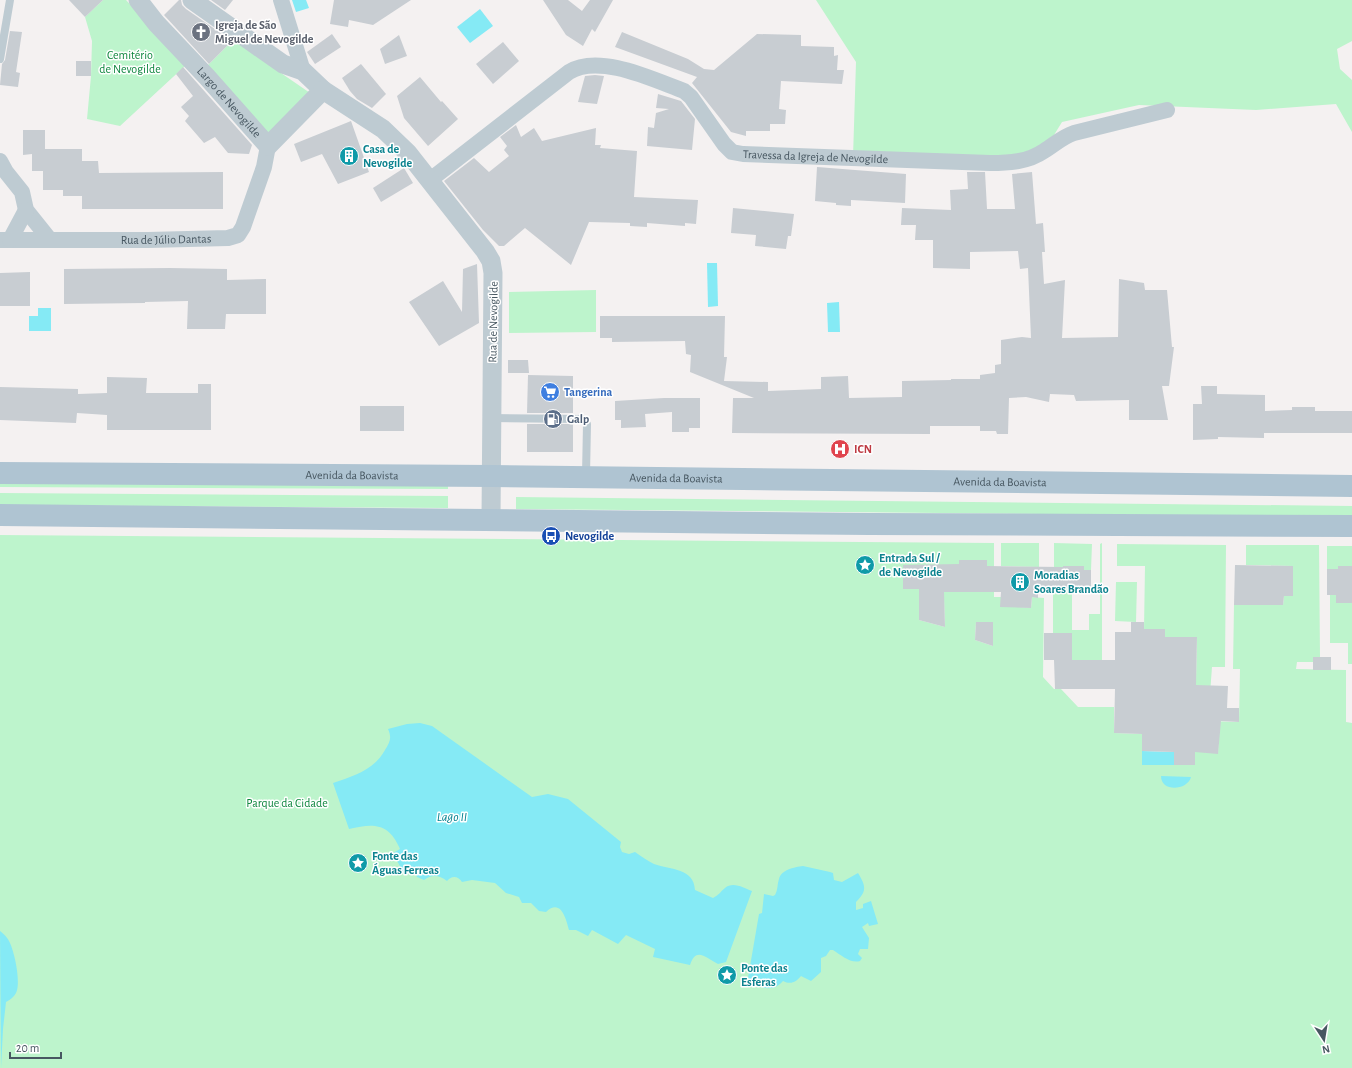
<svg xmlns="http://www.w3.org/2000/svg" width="1352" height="1068" font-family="'Alegreya Sans',sans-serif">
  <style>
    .green { fill: #bdf4cc; fill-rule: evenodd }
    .water { fill: #85eaf5 }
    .building { fill: #c8cdd2 }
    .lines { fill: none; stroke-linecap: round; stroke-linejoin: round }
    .service { stroke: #becbd2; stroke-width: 8 }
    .minor { stroke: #becbd2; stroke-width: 16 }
    .tertiary { stroke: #becbd2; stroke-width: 19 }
    .primary { stroke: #afc4d2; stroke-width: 22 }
    .labels { text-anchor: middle; stroke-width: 3; stroke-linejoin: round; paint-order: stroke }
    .worship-label { font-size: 12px; font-weight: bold; fill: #5b616d; stroke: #fff; text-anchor: start }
    .park-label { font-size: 12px; fill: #0e863e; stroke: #fff }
    .street-label { font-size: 12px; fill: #475761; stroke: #fff }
    .culture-label { font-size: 12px; font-weight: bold; fill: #0d838f; stroke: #fff; text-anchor: start }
    .shop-label { font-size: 12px; font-weight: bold; fill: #366cbe; stroke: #fff; text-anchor: start }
    .service-label { font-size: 12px; font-weight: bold; fill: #4e5e75; stroke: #fff; text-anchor: start }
    .health-label { font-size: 12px; font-weight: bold; fill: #be3a42; stroke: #fff; text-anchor: start }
    .transit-label { font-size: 12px; font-weight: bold; fill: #164399; stroke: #fff; text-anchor: start }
    .water-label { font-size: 13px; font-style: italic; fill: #048290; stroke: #fff }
  </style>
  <rect width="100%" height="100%" fill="#f4f1f1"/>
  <g class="green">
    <path d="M103 0H126L186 65 120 126 87 119 91 76 92 41 85 17Z"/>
    <path d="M816 0H1352V41L1337 49 1340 69 1352 80V132L1336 104 1256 110 1139 105 1062 122 1054 135 1027 155 853 157 856 62Z"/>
    <path d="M233 40 313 95 269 139 205 68Z"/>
    <path d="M596 290V332L509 333V292Z"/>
    <path d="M0 483 448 486V489L0 487Z"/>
    <path d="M0 493 448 496V508L0 505Z"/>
    <path d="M516 497 1352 506V517L516 509Z"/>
    <path d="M0 535 994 543V597H1008L1020 607 1031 608 1032 597 1044 598 1043 677 1054 689H1061L1078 707H1114V733L1142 734V765H1194L1197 638 1165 637 1144 629 1145 566H1117V544L1226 545 1225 667H1212L1208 721 1239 722 1240 669H1233L1234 605H1283L1284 596H1293V566L1246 565V545H1319L1320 657H1313V662H1297L1296 669 1346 670V722L1352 723V1068H0ZM944 599 945 627 919 620ZM976 622H993V646L975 640ZM1219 736 1218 753H1205Z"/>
    <path d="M1001 543H1039V567L1001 566Z"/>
    <path d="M1054 543 1092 544 1091 570H1084L1083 566H1063V569H1054Z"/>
    <path d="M1102 543V660H1072V634L1053 633V588H1072V630H1089V614H1100V544Z"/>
    <path d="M1327 546H1352V566H1338V569H1327Z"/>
    <path d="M1116 582H1137L1136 622 1115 621Z"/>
    <path d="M1330 595H1336V603H1352V664H1348V643H1330Z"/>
  </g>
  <g class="water">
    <path d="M292 0H306L309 8 296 12Z"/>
    <path d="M480 9 493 26 470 43 457 27Z"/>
    <path d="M707 263H717L718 306 708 307Z"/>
    <path d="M839 302 840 332H828L827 303Z"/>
    <path d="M38 308H51V331H29V316H38Z"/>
    <path d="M420 723 432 726 532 797 548 794 568 799 621 842 620 847 622 852 629 854 635 852C641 856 648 861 654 864 671 870 694 868 695 890L713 898C719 895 720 892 725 888 733 881 744 888 752 891L726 962 718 964C706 958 696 946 690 965L653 957 655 949 626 935 618 944 592 930 588 936 576 930H569C566 919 561 898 546 912L539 911 531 903H522L519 897 506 893 495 883 472 880 462 882C458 876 452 875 447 881 439 875 432 874 424 880L417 877 415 873 411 869 407 870 404 874 393 853 400 849C389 823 374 823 349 829L333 783C354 776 374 770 385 750 390 742 392 738 388 729L407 724Z"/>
    <path d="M1142 751 1174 752V765H1142Z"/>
    <path d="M1161 776 1191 777C1188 790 1161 793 1161 776Z"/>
    <path d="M803 866 830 872 833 873 834 880 842 882 858 873C866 886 867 891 856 902V910L863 908V904L871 901 878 924 869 926 868 923 862 927 869 938 868 949H860L858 954 862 958 860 961C851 964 841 955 833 950H830L826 956 821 958V972L811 981 801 976C796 982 791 985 783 981 772 994 758 987 748 978L759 914 762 913 764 894 773 896 775 895C778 890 777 885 779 879 781 870 794 867 803 866Z"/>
    <path d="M0 931C4 934 8 938 10 943 15 954 21 983 16 993 14 997 10 1000 6 1002L3 1029 1 1068Z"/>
  </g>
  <g class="building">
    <path d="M69 0H103L85 17Z"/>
    <path d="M179 0H181L182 5 186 9 232 41 209 64 164 15Z"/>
    <path d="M211 0H233L225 10Z"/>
    <path d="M334 0H411L373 25 349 20 348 27 330 24Z"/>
    <path d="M543 0H568L582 11 590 0H613L595 32 592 29 583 46 566 35Z"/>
    <path d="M10 31 22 32 16 72 20 73 18 87 0 85 2 64 5 60Z"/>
    <path d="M622 32 688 59 704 69 714 70 757 34 801 35V46L834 47V56L838 55 837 70H844L842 84 781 81 779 109 786 110 785 124H770V131H746V136L731 132 692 83 697 77 615 47Z"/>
    <path d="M332 34 341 47 315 64 307 52Z"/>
    <path d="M399 35 407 56 385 64 380 49Z"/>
    <path d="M503 42 519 61 493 84 476 64Z"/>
    <rect x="76" y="61" width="15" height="15"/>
    <path d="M361 64 386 94 372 108 357 99 350 91 342 78Z"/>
    <path d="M183 67 252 145 249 154 228 153 215 137 204 143 185 121 189 116 181 107 193 96 176 74Z"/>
    <path d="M595 75 604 76 597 104 578 102 585 76Z"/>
    <path d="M420 77 441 102 442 101 458 119 428 146 404 118 397 96Z"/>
    <path d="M658 94 681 101 695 119 692 150 647 146 648 127 654 128 656 113 669 109 656 108Z"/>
    <path d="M351 121 369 172 338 184 322 154 301 162 294 144Z"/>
    <path d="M516 125 521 137 534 128 542 141 596 128 595 145H601L600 148 637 151 634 197 698 200 696 224 685 223V226L647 223V227L630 226V223L589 222 571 265 525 228 504 246H499L483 230 444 181 474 158 489 172 509 156 504 150 507 146 500 137Z"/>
    <path d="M23 130H45V149H82V161H98L99 173 223 172V209H82V196H63V190H43V171H32V154L23 155Z"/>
    <path d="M817 167 906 174 905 203 851 200V206L836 205V203L815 201Z"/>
    <path d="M404 168 413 183 381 202 373 188Z"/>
    <path d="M967 172H985L987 209H1015L1012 174 1032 172 1036 224 1043 223 1045 252H1042L1044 284 1065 280 1062 338 1118 337 1119 279 1144 283 1145 290H1167L1172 347H1174L1169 386H1162L1168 420H1129V400L1076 401 1074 395 1050 394 1049 402 1026 397 1009 398 1008 434H997L996 431H980V426H930V434L732 433 733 398H754L690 372 691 355 686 354 685 341 612 342V338H600V316H725L724 357H727L724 381 768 382V391L821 389V377L848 376 849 398 902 397V381L951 380V379H980V375L995 373V365L1001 364V340L1022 337 1031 338 1028 268 1020 269 1018 251 970 252V269L933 268V240H915L916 225H901L902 208 951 210 950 190 968 189Z"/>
    <path d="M733 208 794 214 791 236H788L786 249 755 246 756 235 731 233Z"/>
    <path d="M477 264 479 323 439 346 409 302 443 281 462 312 463 269Z"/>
    <path d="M170 268 227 269V280L266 279V314H226L225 329H187L188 301 145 302V303L64 304V269Z"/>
    <path d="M30 272V306H0V273Z"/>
    <path d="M508 360H528L529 373H508Z"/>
    <path d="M528 375 573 376V413H527Z"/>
    <path d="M107 377 147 378 146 393H198V384H211V430H107V415L77 413 76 423 0 420V387L78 389V394L107 393Z"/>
    <path d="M1201 386H1217V394L1265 395V411L1292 410V407H1315V411H1352V433H1264V438L1218 437V439L1193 440V404H1202Z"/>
    <path d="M664 398H700V428H689V432H672V412L645 414 646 427 621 428V420H615V401Z"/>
    <rect x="360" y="406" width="44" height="25"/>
    <rect x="527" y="424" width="46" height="28"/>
    <path d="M959 560H987V566L1063 567V566H1084V570H1091V588H1038V598L1032 597 1031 608 1000 607 1001 592H944L945 627 919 620V589H903V565L959 564Z"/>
    <path d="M1235 565 1293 566V596H1284L1283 605H1234Z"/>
    <path d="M1338 566H1352V603H1336V595H1327V569H1338Z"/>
    <path d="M976 622H993V646L975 640Z"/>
    <path d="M1131 622H1144V629H1165V637H1197L1196 685 1228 686 1227 708H1239V722L1221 721 1218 754 1195 752V765H1174V752L1142 751V734L1114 733 1115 689H1055L1054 660H1044V633H1072V660H1115V632H1131Z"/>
    <rect x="1313" y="657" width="18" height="13"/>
  </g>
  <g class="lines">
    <g class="service">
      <path d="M0 59 10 0"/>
      <path d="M491 418 582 419 587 424 586 475"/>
    </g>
    <g class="minor">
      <path d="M281 0 303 71"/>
      <path d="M0 161 6 172 22 192 26 210 50 240"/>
      <path id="s1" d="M430 180 569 72C599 53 654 80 684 91L691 97 724 144 732 152 743 154 990 163C1009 163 1028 162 1044 151 1054 145 1062 137 1074 133L1167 110"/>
      <path id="s2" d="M0 240H148L228 238 238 235 243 227 264 167 268 146"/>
      <path d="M10 240 26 210"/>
    </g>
    <g class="tertiary">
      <path id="s3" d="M138 0 156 23 207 77 268 146 323 90 303 71 283 64 192 0"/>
      <path d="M323 90 383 129 408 153 485 251 491 261 493 273 491 519"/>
    </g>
    <g class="primary">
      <path id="s4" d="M0 473 492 476 1352 486"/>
      <path d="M0 515 869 524 1352 526"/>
    </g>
  </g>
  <defs>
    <symbol id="church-disc" viewBox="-11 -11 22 22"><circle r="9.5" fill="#6b7280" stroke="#fff"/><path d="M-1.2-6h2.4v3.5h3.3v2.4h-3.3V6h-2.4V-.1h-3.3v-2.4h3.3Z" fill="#fff"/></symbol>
    <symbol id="building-disc" viewBox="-11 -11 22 22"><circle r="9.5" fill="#0f9aa8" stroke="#fff"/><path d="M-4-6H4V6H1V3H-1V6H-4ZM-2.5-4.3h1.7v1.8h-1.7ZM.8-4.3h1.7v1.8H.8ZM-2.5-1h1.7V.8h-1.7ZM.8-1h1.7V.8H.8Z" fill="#fff"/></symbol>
    <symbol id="supermarket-disc" viewBox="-11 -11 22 22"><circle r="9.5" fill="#3f7fe0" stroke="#fff"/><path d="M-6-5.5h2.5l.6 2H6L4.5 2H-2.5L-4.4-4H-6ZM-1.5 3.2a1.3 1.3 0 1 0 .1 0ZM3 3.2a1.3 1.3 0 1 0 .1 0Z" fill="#fff"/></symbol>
    <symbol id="fuel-disc" viewBox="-11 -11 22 22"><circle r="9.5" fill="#5c6f8a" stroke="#fff"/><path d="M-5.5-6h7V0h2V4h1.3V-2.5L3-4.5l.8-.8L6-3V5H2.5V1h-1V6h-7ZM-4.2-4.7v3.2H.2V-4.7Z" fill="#fff"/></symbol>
    <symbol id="hospital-disc" viewBox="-11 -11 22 22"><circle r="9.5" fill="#e0444e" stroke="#fff"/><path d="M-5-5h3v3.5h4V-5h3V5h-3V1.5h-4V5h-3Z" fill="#fff"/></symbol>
    <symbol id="bus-disc" viewBox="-11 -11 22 22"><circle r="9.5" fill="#1a4fb4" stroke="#fff"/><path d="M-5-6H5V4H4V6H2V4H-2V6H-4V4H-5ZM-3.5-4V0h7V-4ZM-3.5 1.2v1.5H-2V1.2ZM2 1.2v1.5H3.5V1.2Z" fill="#fff"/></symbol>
    <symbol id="sight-disc" viewBox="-11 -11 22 22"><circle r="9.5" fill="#0f9aa8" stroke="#fff"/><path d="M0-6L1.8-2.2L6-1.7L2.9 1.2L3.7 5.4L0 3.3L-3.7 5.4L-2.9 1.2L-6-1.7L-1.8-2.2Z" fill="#fff"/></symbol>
  </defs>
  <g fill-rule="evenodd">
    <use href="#church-disc" x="190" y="21" width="22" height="22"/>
    <use href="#building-disc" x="338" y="145" width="22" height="22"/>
    <use href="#supermarket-disc" x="539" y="381" width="22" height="22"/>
    <use href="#fuel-disc" x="542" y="408" width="22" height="22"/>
    <use href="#hospital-disc" x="829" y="438" width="22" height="22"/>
    <use href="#bus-disc" x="540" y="525" width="22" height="22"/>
    <use href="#sight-disc" x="854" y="554" width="22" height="22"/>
    <use href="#building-disc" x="1009" y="571" width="22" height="22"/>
    <use href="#sight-disc" x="347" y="852" width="22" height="22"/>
    <use href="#sight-disc" x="716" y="964" width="22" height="22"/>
  </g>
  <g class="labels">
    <g class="worship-label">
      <text x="215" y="29">Igreja de São<tspan x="215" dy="14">Miguel de Nevogilde</tspan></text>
    </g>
    <g class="park-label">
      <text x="130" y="59">Cemitério<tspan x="130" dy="14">de Nevogilde</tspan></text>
      <text x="287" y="807">Parque da Cidade</text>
    </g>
    <g class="street-label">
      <text dy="4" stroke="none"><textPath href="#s3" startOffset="137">Largo de Nevogilde</textPath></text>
      <text dy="4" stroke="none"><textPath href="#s1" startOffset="458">Travessa da Igreja de Nevogilde</textPath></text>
      <text dy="4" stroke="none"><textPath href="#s2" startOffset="166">Rua de Júlio Dantas</textPath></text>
      <text transform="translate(493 322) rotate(-89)" y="4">Rua de Nevogilde</text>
      <text dy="4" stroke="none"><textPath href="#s4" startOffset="352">Avenida da Boavista</textPath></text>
      <text dy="4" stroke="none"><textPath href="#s4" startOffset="676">Avenida da Boavista</textPath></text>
      <text dy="4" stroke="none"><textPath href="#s4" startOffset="1000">Avenida da Boavista</textPath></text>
    </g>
    <g class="culture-label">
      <text x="363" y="153">Casa de<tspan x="363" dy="14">Nevogilde</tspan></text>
      <text x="879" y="562">Entrada Sul /<tspan x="879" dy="14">de Nevogilde</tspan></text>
      <text x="1034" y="579">Moradias<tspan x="1034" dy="14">Soares Brandão</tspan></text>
      <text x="372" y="860">Fonte das<tspan x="372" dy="14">Águas Ferreas</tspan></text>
      <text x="741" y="972">Ponte das<tspan x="741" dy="14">Esferas</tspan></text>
    </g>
    <g class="shop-label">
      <text x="564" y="396">Tangerina</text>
    </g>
    <g class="service-label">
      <text x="567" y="423">Galp</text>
    </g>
    <g class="health-label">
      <text x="854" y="453">ICN</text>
    </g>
    <g class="transit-label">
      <text x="565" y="540">Nevogilde</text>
    </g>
    <g class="water-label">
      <text x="452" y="821">Lago II</text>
    </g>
  </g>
  <g transform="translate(1324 1040) rotate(168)" stroke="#ffffff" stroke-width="3" paint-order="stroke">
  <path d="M0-3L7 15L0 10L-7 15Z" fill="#475761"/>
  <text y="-6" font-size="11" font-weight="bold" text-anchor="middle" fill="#475761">N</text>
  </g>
  <path d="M10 1052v6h51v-6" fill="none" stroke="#475761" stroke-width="2"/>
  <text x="16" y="1052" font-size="12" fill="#475761" stroke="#ffffff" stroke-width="3" paint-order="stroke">20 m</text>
</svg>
